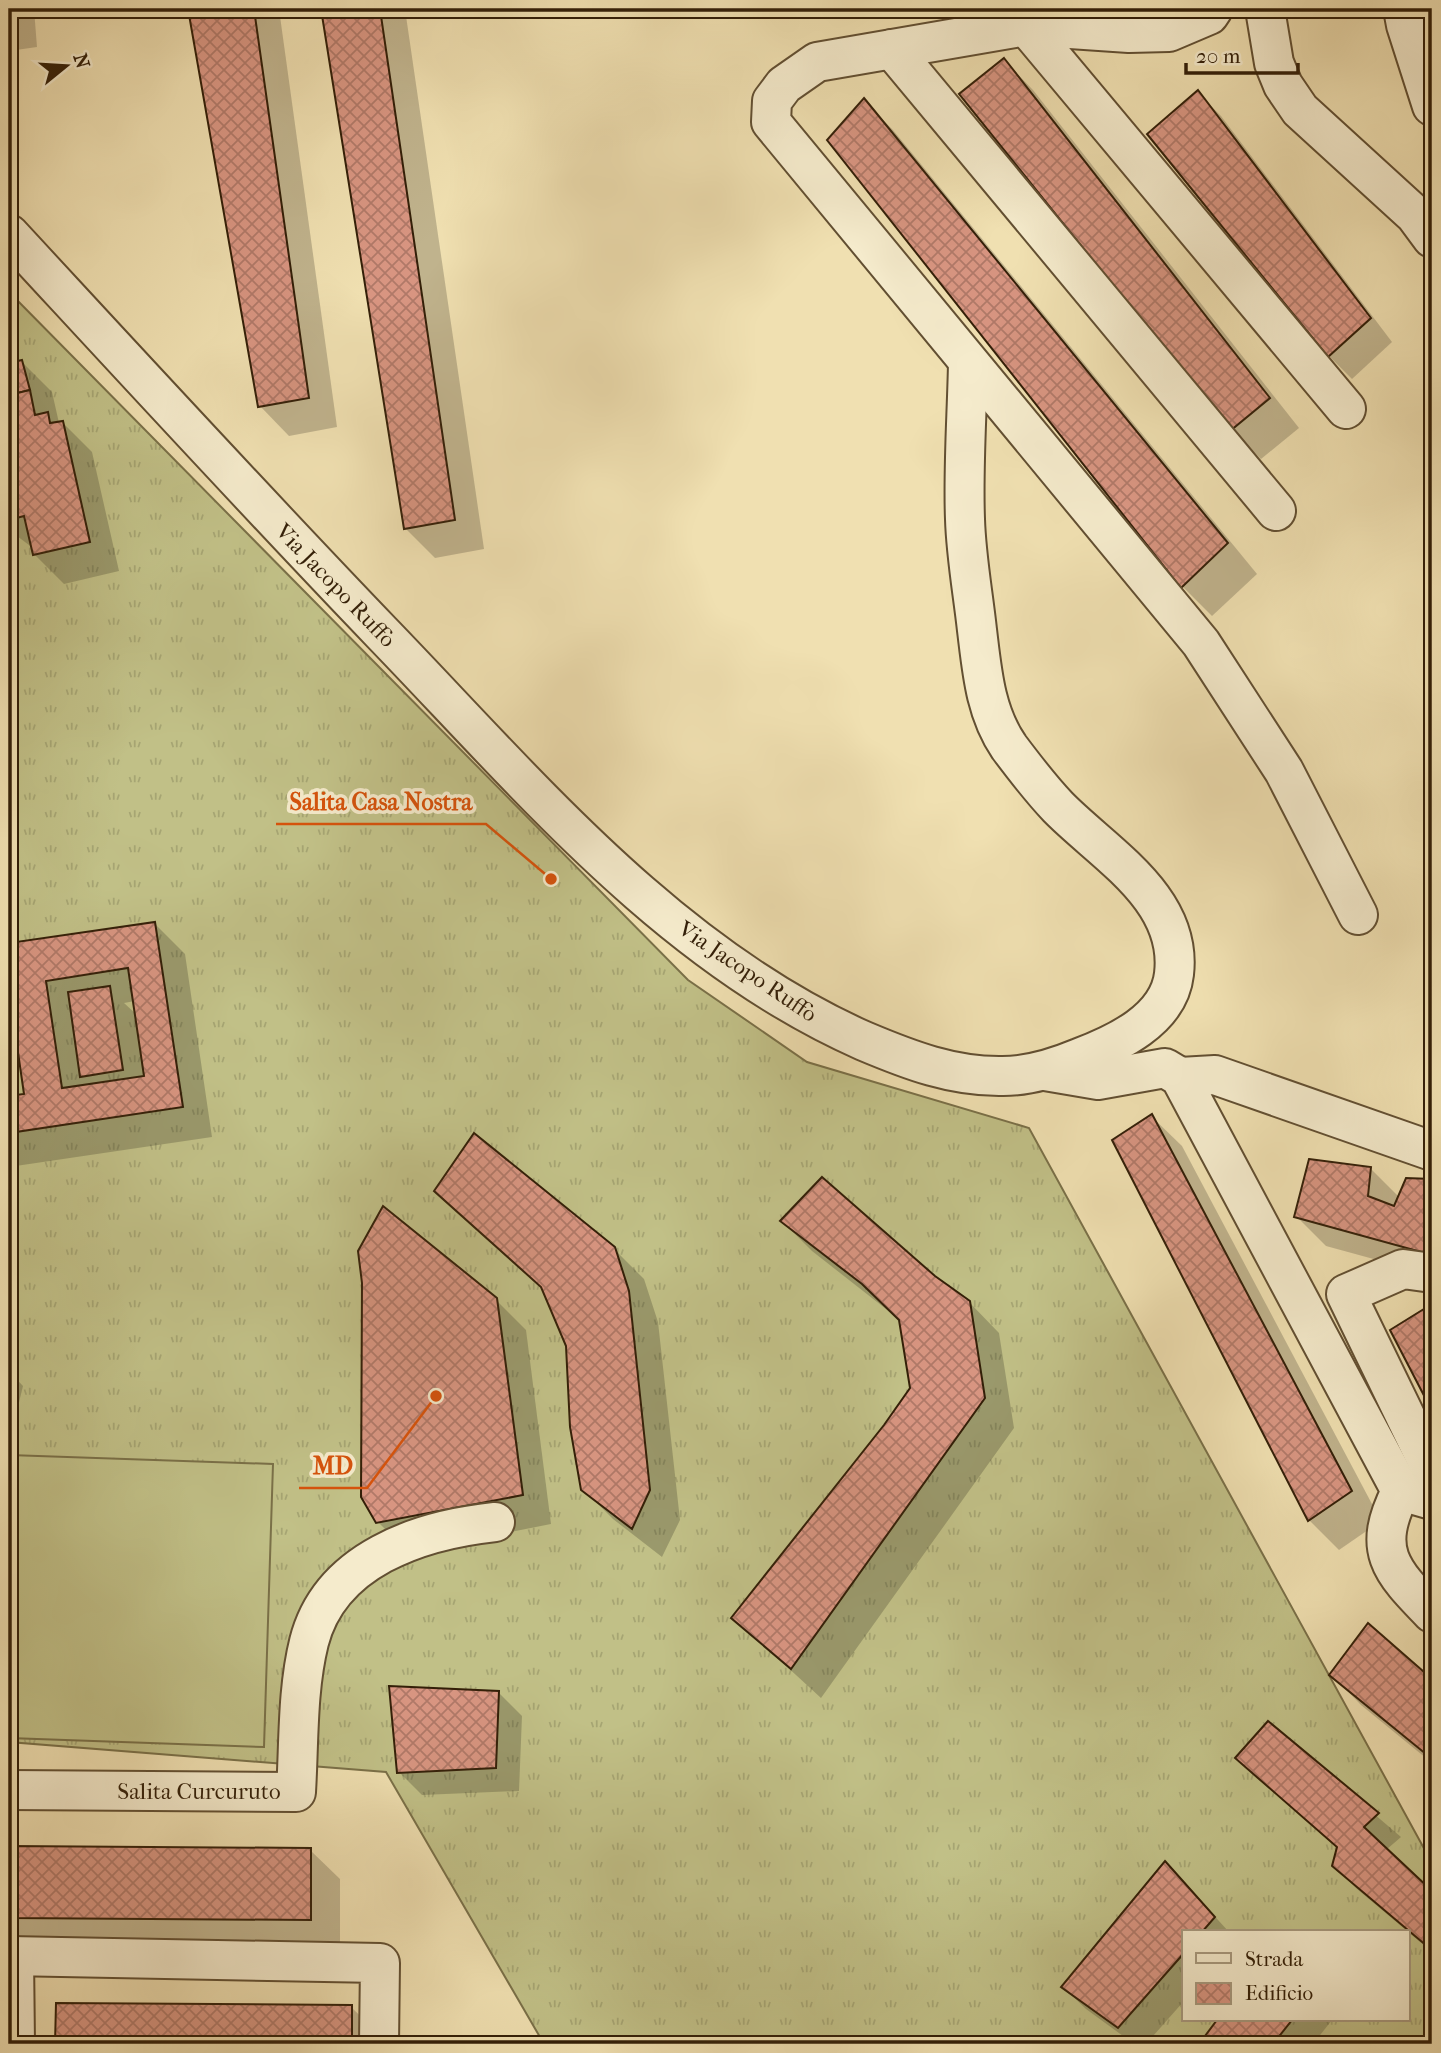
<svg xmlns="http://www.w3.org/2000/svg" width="1441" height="2053" font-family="'IM FELL French Canon',serif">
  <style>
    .grass { fill: url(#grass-tufts); stroke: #7a7048; stroke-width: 2; fill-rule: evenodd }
    .pitch { fill: #c1c087; stroke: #7a7048; stroke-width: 2 }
    .shadow { fill: #0003; fill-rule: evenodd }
    .building { fill: url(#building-cross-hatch); stroke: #331f08; stroke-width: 2; fill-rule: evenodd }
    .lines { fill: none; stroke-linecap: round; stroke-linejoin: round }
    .minor-casing { stroke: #624f32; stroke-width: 42 }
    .minor { stroke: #f5ebcc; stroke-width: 38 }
    .labels { text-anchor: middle; stroke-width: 7; stroke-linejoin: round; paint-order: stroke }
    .street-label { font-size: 23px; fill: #331f08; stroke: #f5ebcc }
    .leader { fill: none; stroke: #d6530c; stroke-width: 2.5 }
    .callout-dot { fill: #d6530c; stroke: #f5ebcc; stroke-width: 2.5 }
    .callout-label { font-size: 24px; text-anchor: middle; font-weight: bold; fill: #d6530c; stroke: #f5ebcc; stroke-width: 7; stroke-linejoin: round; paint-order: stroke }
  </style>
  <defs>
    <pattern id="grass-tufts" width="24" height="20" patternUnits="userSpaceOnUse" patternTransform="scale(1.75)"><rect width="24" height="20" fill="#c1c087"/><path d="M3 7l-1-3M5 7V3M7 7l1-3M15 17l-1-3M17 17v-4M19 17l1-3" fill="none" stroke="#a6a573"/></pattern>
    <pattern id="building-cross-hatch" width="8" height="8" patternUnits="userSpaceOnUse" patternTransform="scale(1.75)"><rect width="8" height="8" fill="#d89581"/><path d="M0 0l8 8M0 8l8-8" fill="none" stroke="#b07968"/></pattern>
  </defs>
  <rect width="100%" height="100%" fill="#f0e0b1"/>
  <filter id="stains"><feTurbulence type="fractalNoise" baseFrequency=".00286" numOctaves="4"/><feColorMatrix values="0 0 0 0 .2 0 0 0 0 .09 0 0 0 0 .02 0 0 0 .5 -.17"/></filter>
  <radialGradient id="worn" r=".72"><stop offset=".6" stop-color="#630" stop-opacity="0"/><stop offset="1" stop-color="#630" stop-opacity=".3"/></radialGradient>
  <path class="grass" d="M9 292 688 980 807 1062 1029 1128 1432 1863V2044H544L386 1772 9 1742ZM1184 1932H1408V2020H1184Z"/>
  <path class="pitch" d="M9 1455 273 1464 264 1747 9 1738Z"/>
  <g class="shadow">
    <path d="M9 9H34L37 47 9 51Z"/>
    <path d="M190 9H279L337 427 289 436 260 406Z"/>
    <path d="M323 9H405L484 549 435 558 405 528Z"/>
    <path d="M1004 60 1033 90 1299 428 1261 459 1231 430Z"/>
    <path d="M1198 93 1221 116 1392 342 1352 379 1329 356 1150 134Z"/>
    <path d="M864 101 893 130 1257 574 1212 616 1183 587 829 141Z"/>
    <path d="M22 362 52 392 59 423 62 422 92 452 119 571 64 584 34 554 33 548 9 530V458L13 457 9 438V365Z"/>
    <path d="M155 924 185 954 212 1137 9 1167V1098L26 1095 15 1019 9 1020V945ZM135 1001 137 1015 124 1003Z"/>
    <path d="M1152 1117 1182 1146 1381 1521 1339 1550 1309 1520 1115 1141Z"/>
    <path d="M1370 1168 1400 1198 1407 1180 1432 1181V1275L1326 1246 1296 1216Z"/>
    <path d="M437 1191 613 1248 644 1279 658 1322 680 1520 662 1557 613 1519 583 1489 568 1346 544 1291Z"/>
    <path d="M782 1221 969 1302 999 1333 1014 1428 821 1698 734 1618 886 1426 912 1388 900 1320 812 1251Z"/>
    <path d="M495 1299 526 1330 551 1524 408 1552 378 1522Z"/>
    <path d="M1432 1306V1407L1392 1331Z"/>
    <path d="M9 1371 23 1386 13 1427 9 1426Z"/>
    <path d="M1368 1626 1432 1681V1763L1361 1705 1332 1675Z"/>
    <path d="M499 1693 522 1716 519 1791 422 1795 399 1772Z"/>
    <path d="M1268 1723 1401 1837 1386 1850 1432 1893V1952L1357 1889 1334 1866 1338 1849 1238 1758Z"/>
    <path d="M9 1848 310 1850 340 1879V1949L9 1946Z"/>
    <path d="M1187 1886 1229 1932H1184V2001L1146 2044H1134L1086 2009 1063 1987Z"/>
    <path d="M57 2005 351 2007 381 2036V2044H57Z"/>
    <path d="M1219 2020H1332L1313 2044H1201Z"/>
  </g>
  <g class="building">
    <path d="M9 9H14L15 25H9Z"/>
    <path d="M188 9H254L309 398 258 407Z"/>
    <path d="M321 9H380L455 520 404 529Z"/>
    <path d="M1004 58 1270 398 1230 431 959 94Z"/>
    <path d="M1198 90 1371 318 1328 357 1147 134Z"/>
    <path d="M864 98 1228 543 1181 588 827 140Z"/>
    <path d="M22 360 30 390 9 395V363Z"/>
    <path d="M30 390 35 415 48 412 50 423 63 421 90 542 33 555 24 516 9 520V395Z"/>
    <path d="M155 922 183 1107 9 1133V1096L24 1094 9 990V943ZM128 968 144 1076 62 1088 46 981Z"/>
    <path d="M110 986 123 1070 80 1077 68 992Z"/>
    <path d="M1152 1114 1352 1491 1308 1521 1112 1140Z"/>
    <path d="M474 1133 615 1247 629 1291 650 1490 632 1529 581 1490 570 1427 566 1346 541 1287 434 1191Z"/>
    <path d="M1309 1159 1371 1167 1368 1196 1394 1206 1406 1178 1432 1179V1255L1294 1217Z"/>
    <path d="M822 1177 935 1276 970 1301 985 1398 791 1669 731 1618 884 1425 910 1388 899 1320 862 1284 780 1221Z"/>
    <path d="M383 1206 497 1298 523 1495 376 1523 361 1497 362 1283 358 1251Z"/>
    <path d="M1432 1304V1411L1390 1330Z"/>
    <path d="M1368 1623 1432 1679V1759L1329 1675Z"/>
    <path d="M389 1686 499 1691 496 1768 397 1773Z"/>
    <path d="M1268 1721 1379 1813 1364 1827 1432 1891V1943L1428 1947 1332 1866 1337 1847 1235 1758Z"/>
    <path d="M9 1846 311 1848V1920L9 1918Z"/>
    <path d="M1165 1861 1215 1917 1202 1932H1184V1953L1118 2028 1061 1987Z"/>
    <path d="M56 2003 352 2005V2044H55Z"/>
    <path d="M1217 2020H1292L1273 2044H1199Z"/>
  </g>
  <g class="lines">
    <defs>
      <g id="minor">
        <path d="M1213 9 1209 15 1169 32 1129 33 1026 26 817 62 784 85 772 101 771 122 1201 643 1284 771 1358 915"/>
        <path d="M1265 9 1274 63 1283 85 1300 110 1415 215 1432 238"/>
        <path d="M1403 9 1406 25 1432 106"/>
        <path d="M1026 26 1346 409"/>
        <path d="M892 49 1276 511"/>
        <path d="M9 234C133 368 256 502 382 633 527 783 669 955 864 1041 909 1060 953 1077 1003 1076 1029 1076 1055 1068 1079 1058 1116 1044 1169 1020 1174 974 1183 898 1104 854 1058 807 1041 789 1024 767 1009 747 985 712 982 671 977 630 973 593 966 556 965 519 963 468 967 415 968 363"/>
        <path d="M1045 1071 1098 1080 1165 1068 1180 1077 1401 1491C1371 1550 1390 1570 1432 1613"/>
        <path d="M1180 1077 1215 1075 1432 1151"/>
        <path d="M1432 1273 1403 1269 1346 1294 1428 1463 1432 1466"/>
        <path d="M1401 1491 1432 1500"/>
        <path d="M9 1790 296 1792C299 1743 297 1690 309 1642 330 1559 420 1530 495 1522"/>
        <path d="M9 1956 380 1963 379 2044"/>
        <path d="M14 1956 15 2044"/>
      </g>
    </defs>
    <use href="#minor" class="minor-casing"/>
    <use href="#minor" class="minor"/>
  </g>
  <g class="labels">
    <g class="street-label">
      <text transform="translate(336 585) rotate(46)" y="8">Via Jacopo Ruffo</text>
      <text transform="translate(748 971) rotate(34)" y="8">Via Jacopo Ruffo</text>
      <text x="199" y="1799">Salita Curcuruto</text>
    </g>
  </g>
  <path class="leader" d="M551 879L486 824H276M436 1396L367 1488H299"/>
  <g class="callout-dot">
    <circle cx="551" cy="879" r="7"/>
    <circle cx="436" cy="1396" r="7"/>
  </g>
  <g class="callout-label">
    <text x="381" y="810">Salita Casa Nostra</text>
    <text x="333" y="1474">MD</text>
  </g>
  <rect width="1441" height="2053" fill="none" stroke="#f0e0b1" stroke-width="35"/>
  <rect x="10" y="10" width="1420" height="2032" fill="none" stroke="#331f08" stroke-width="3.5"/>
  <rect x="18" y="18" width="1406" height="2018" fill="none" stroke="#331f08" stroke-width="2"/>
  <rect x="1182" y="1930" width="228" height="91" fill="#f5ebcc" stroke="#a7997e" stroke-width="2"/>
  <rect x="1196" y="1953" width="35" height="10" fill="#f5ebcc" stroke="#a7997e" stroke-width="2"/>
  <text x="1245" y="1966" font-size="21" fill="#331f08">Strada</text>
  <rect x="1196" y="1983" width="35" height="21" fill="url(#building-cross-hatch)" stroke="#a7997e" stroke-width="2"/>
  <text x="1245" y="2000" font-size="21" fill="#331f08">Edificio</text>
  <g transform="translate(66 66) rotate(72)" stroke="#f5ebcc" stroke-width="5" paint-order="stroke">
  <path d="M0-5L12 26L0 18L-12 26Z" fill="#331f08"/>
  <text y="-10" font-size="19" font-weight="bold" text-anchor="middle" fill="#331f08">N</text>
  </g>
  <path d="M1186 63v10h112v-10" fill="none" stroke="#331f08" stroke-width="3.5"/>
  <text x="1196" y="63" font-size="21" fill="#331f08" stroke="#f5ebcc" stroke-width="5" paint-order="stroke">20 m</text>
  <rect width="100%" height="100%" filter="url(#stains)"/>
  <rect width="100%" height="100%" fill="url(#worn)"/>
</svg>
